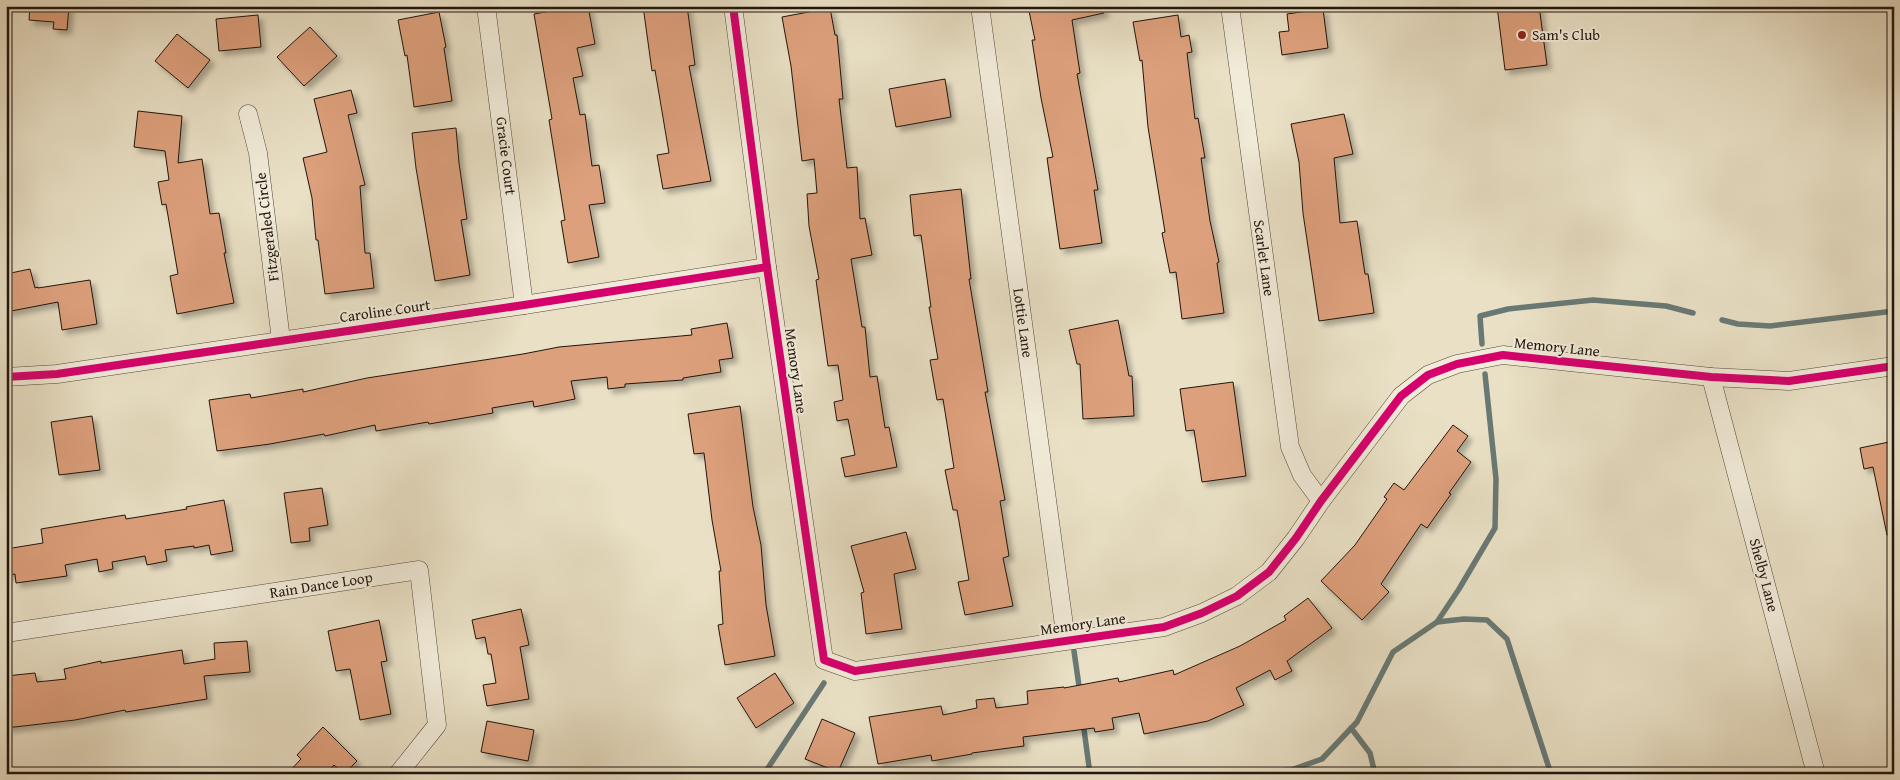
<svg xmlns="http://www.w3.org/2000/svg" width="1900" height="780" font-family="'Gentium Book Plus',serif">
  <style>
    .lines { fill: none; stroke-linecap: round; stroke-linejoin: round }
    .stream { stroke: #687975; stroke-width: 5.5 }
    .building { fill: #dda07c; stroke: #21150e; filter: url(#shadow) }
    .minor-casing { stroke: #53483c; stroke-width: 19 }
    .minor { stroke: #f1ebd9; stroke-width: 18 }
    .cycleway-casing { stroke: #f1ebd9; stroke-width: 11 }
    .cycleway { stroke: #d6006c; stroke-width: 8 }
    .poi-dot { fill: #8f2418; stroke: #f1ebd9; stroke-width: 2 }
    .labels { text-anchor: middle; stroke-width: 4; stroke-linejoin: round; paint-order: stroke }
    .poi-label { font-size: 15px; fill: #21150e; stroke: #f1ebd9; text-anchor: start }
    .street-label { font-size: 15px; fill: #21150e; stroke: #f1ebd9 }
  </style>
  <defs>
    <filter id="shadow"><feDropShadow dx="4.5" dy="4.5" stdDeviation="2.5" flood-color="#0004"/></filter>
  </defs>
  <rect width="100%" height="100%" fill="#e9e0c5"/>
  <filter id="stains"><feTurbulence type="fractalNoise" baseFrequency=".004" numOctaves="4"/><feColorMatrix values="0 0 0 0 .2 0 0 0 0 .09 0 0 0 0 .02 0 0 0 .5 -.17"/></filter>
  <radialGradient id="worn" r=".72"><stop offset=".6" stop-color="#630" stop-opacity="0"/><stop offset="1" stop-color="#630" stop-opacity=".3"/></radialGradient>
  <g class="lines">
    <g class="stream">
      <path d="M1722 320 1738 324 1770 326 1894 311"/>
      <path d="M1482 344 1480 316 1508 309 1593 300 1666 306 1693 313"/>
      <path d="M1437 622 1464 619 1487 620 1507 639 1551 774"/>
      <path d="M1074 651 1080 693"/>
      <path d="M1083 722 1090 774"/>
      <path d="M1351 728 1370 753 1375 774"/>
      <path d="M764 774 824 683"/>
      <path d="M1239 774 1291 770 1322 759 1357 722 1393 652 1437 622 1459 589 1495 528 1496 479 1485 374"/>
    </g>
  </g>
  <g class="building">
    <path d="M30 6H69L67 30 53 29 54 22 29 20Z"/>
    <path d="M577 6H588L595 44 577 48 583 76 573 78 580 115 585 114 592 166 599 165 605 203 589 205 599 257 568 263 561 221 565 220 549 120 552 119 534 14Z"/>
    <path d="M643 6H687L695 65 689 66 711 181 663 189 657 155 669 153 655 70 652 71Z"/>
    <path d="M1028 6H1103L1104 13 1072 20 1080 73 1077 74 1098 190H1094L1102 243 1060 249 1047 158 1053 157 1041 98 1032 40H1035Z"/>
    <path d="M1497 6H1539L1547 65 1505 70Z"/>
    <path d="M830 8 835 35H837L843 99H839L847 168 857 167 860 219 865 218 872 255 851 259 862 327H865L870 377 877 376 885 428 889 427 897 467 845 477 841 458 855 455 848 419 837 421 834 402 843 400 838 365 828 366 816 280 819 279 809 226 807 194 817 193 814 159 802 161 791 66 782 17Z"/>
    <path d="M1323 9 1328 48 1282 55 1279 32 1289 31 1287 14Z"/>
    <path d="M439 12 446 47 444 48 452 101 414 107 407 55 405 56 398 20Z"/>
    <path d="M258 15 261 47 219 51 216 19Z"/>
    <path d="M1178 15 1181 37 1189 35 1192 52 1187 53 1195 119 1198 118 1205 158H1201L1210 221 1219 262 1217 263 1224 313 1182 319 1176 272 1170 273 1162 233 1165 232 1148 127 1142 60 1140 61 1133 22Z"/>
    <path d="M310 27 337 56 304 86 277 57Z"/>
    <path d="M177 34 210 60 188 88 155 61Z"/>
    <path d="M945 79 951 117 896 127 889 89Z"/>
    <path d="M351 90 357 113 348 115 365 185 360 186 365 253H370L374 288 325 294 318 240H316L312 198 303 158 327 152 314 99Z"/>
    <path d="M138 111 182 116 178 163 202 159 210 214 219 213 226 253H224L234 303 177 314 170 276 178 274 166 204 162 205 158 182 169 180 165 151 134 147Z"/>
    <path d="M1344 114 1353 154 1334 158 1340 223 1357 221 1365 274H1368L1374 313 1319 321 1303 213 1299 162 1291 124Z"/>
    <path d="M456 128 459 163 467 219 461 220 470 275 435 281 416 168 412 133Z"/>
    <path d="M961 189 971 279H969L988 392H985L1005 500 1000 501 1009 556 1003 558 1013 606 965 615 958 582 969 580 957 510H953L945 470 954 468 943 399 937 400 930 360 938 359 929 307H931L921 235 914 236 910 195Z"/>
    <path d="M30 269 35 288 38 287V288L90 280 97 324 62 330 58 302 6 312V274Z"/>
    <path d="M1118 320 1129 376H1132L1134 416 1083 419 1080 364H1077L1069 330Z"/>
    <path d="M727 323 733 358 719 360 721 372 683 378V380L625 384V387L608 389 607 377 571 381 575 399 534 407 533 401 492 408 493 413 429 424 428 422 376 431 375 425 325 436 324 434 270 444 217 451 209 400 250 394 251 398 303 389V392L367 378 523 354 559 347 692 335 691 329Z"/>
    <path d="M1233 382 1246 476 1202 482 1194 430 1186 431 1180 389Z"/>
    <path d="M740 406 753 507 761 545 766 605 775 656 725 665 718 625 723 624 719 571H721L712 520 704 453 694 454 688 414Z"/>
    <path d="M92 416 100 470 59 475 51 422Z"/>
    <path d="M1453 425 1468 436 1457 451 1471 462 1449 493 1451 494 1427 528 1421 524 1381 584 1389 592 1362 620 1321 581 1355 545 1387 499 1384 497 1394 483 1404 490Z"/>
    <path d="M1894 441V535H1887L1873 467 1864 469 1860 448Z"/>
    <path d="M322 488 328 525 309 528 310 541 291 543 284 493Z"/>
    <path d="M224 500 233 551 211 555 209 545 194 548V546L165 550 167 561 147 565 145 556 112 562 113 569 99 572 97 559 65 565 67 576 16 583 15 574 6 576V549L43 543 41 529 125 515 126 519 187 509 186 507Z"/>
    <path d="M906 532 916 569 894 574 902 629 866 634 861 593 864 592 851 546Z"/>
    <path d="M1308 598 1332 628 1287 661 1292 671 1275 680 1270 670 1236 688 1244 705 1208 721 1144 734 1139 713 1112 718 1114 729 1095 732 1094 728 1023 737 1024 746 972 753V754L932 761 931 755 878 764 869 717 941 706 943 715 977 708 976 700 994 698 996 708 1028 704 1027 691 1064 687V688L1118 678 1119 682 1173 670 1174 675 1240 646 1286 620 1284 616Z"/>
    <path d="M521 609 529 645 520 647 529 699 487 706 483 685 496 683 491 654H488L485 637 476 639 472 620Z"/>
    <path d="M379 620 387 661 381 662 391 714 360 720 350 669 336 671 328 631Z"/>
    <path d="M247 641 250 672 204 676 207 699 126 712 125 710 75 720 6 728V676L35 673 37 682 66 679 64 669 101 661V663L182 650 184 664 215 659 214 643Z"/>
    <path d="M775 673 794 703 756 728 737 698Z"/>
    <path d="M822 719 855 733 838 772 805 759Z"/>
    <path d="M487 721 534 730 528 761 481 752Z"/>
    <path d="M323 727 357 761 344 774 334 765 326 774H287L301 759 297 755Z"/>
  </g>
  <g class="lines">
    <defs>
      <g id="minor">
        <path d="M486 6 524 305"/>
        <path d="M733 6 767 267 824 660 855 671 1164 627 1202 613 1237 596 1269 572 1296 538 1321 501 1401 396 1428 375 1457 364 1503 355 1711 377 1789 381 1894 366"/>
        <path d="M980 6 1066 640"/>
        <path d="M1230 6 1290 447 1302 475 1321 501"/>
        <path d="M248 114 258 153 281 340"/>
        <path d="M6 377 57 374 524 305 767 267"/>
        <path d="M1711 377 1816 774"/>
        <path d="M6 633 419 570 437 725 398 774"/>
      </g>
    </defs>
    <use href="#minor" class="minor-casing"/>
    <use href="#minor" class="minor"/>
    <defs>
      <g id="cycleway">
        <path d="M733 6 767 267 824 660 855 671 1164 627 1202 613 1237 596 1269 572 1296 538 1321 501 1401 396 1428 375 1457 364 1503 355 1711 377 1789 381 1894 366"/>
        <path d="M6 377 57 374 524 305 767 267"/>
      </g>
    </defs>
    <use href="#cycleway" class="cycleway-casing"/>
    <use href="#cycleway" class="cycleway"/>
  </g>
  <circle class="poi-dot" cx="1522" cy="35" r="5"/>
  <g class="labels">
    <g class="poi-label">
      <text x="1532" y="40">Sam's Club</text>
    </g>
    <g class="street-label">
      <text transform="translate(506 156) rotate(83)" y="5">Gracie Court</text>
      <text transform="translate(267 227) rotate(-97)" y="5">Fitzgeraled Circle</text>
      <text transform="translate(1264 258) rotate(82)" y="5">Scarlet Lane</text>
      <text transform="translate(385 311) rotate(-8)" y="5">Caroline Court</text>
      <text transform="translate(1023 323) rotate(82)" y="5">Lottie Lane</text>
      <text transform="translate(1557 347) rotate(6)" y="5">Memory Lane</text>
      <text transform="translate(796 371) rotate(82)" y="5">Memory Lane</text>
      <text transform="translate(1764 575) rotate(75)" y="5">Shelby Lane</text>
      <text transform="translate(321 585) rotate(-9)" y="5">Rain Dance Loop</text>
      <text transform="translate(1083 624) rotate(-8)" y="5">Memory Lane</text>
    </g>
  </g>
  <rect width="1900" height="780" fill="none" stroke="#e9e0c5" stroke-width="25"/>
  <rect x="8" y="8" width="1885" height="765" fill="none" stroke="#21150e" stroke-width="2.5"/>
  <rect x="12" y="12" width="1875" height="755" fill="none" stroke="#21150e"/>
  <rect width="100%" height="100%" filter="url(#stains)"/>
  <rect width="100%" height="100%" fill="url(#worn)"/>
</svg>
